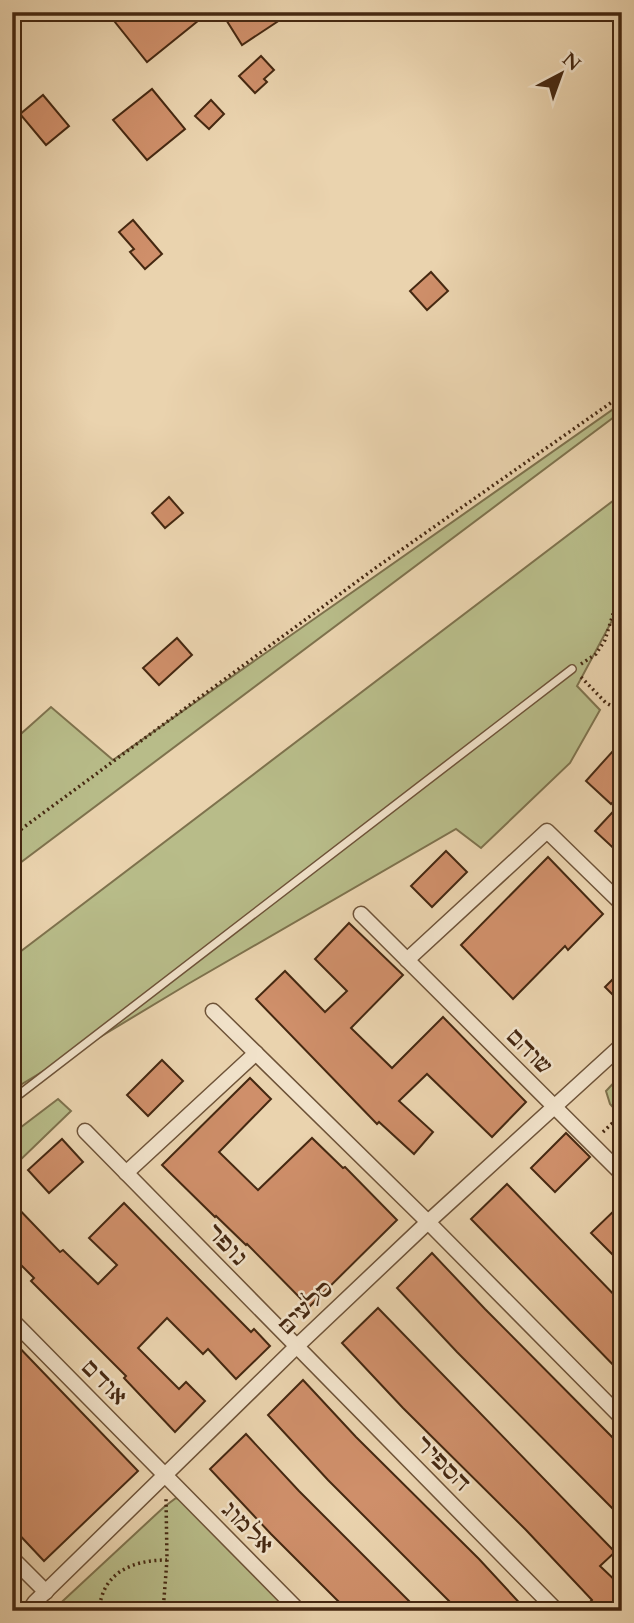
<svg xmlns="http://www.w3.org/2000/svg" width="634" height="1623" font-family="Cardo,'Frank Ruhl Libre',serif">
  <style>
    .green { fill: #b8bc89; stroke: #7e724d; stroke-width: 2 }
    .building { fill: #cf8f6a; stroke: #452811; stroke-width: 2 }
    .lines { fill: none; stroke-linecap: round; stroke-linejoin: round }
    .lane-casing { stroke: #6e5338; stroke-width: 10 }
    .street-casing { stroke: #6e5338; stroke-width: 17 }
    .path { stroke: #452811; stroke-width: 3.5; stroke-dasharray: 2 3.5; stroke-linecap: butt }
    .lane { stroke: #f1e2ca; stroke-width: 7 }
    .street { stroke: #f1e2ca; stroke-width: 14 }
    .labels { text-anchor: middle; stroke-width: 5; stroke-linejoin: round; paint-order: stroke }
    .street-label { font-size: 23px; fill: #452811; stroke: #f1e2ca }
  </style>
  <rect width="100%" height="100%" fill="#ead3ae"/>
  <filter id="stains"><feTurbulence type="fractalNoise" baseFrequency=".00286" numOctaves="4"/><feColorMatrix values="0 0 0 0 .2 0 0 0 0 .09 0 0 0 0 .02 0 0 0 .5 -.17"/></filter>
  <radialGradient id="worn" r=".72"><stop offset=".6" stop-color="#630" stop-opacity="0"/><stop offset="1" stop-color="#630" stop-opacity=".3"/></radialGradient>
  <g class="green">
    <path d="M622 403V411L12 869V742L51 707 113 760Z"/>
    <path d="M622 494V602L577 686 600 710 570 763 481 848 456 829 188 984 12 1090V958Z"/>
    <path d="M622 1074V1117L610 1104 606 1091Z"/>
    <path d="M58 1099 71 1111 12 1168V1134Z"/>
    <path d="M176 1498 183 1502 283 1602 273 1611H52L164 1507Z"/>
  </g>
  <g class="building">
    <path d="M107 12H209L147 62Z"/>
    <path d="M234 12H292L242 45 225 18Z"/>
    <path d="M261 56 274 70 264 79 267 82 255 93 239 76Z"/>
    <path d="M152 89 185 129 147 160 113 120Z"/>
    <path d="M43 95 69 126 46 145 20 114Z"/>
    <path d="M211 100 224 114 209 129 195 116Z"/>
    <path d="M133 220 162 254 145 269 130 252 134 249 119 232Z"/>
    <path d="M431 272 448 291 427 310 410 291Z"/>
    <path d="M169 497 183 513 165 528 152 513Z"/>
    <path d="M177 638 192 655 159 685 143 668Z"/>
    <path d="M612 752 622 760V793L611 804 586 781Z"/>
    <path d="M622 802V856L595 831Z"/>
    <path d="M446 851 467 872 432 907 411 886Z"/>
    <path d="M548 857 603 914 568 950 565 946 513 999 461 945Z"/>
    <path d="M349 923 403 975 351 1028 392 1068 443 1017 526 1102 492 1137 427 1074 399 1101 433 1132 414 1154 379 1122 377 1124 256 999 285 971 325 1012 347 991 315 959Z"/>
    <path d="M622 970V1004L605 987Z"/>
    <path d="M162 1060 183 1081 148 1116 127 1095Z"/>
    <path d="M250 1078 271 1099 219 1152 258 1190 312 1138 343 1168 345 1167 397 1220 309 1307 247 1244 246 1245 216 1216 215 1217 162 1165Z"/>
    <path d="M566 1133 590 1157 555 1192 531 1168Z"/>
    <path d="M62 1139 83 1162 49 1193 28 1170Z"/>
    <path d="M507 1184 622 1303V1374L471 1219Z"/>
    <path d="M12 1202 60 1252 63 1250 98 1284 117 1265 89 1238 124 1203 251 1332 254 1329 270 1346 236 1379 208 1349 203 1354 167 1318 138 1348 179 1389 186 1382 205 1401 175 1432 124 1378 126 1376 31 1281 34 1278 12 1256Z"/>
    <path d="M622 1203V1250L615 1257 591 1233Z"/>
    <path d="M432 1253 485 1309 622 1447V1518L457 1352 397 1288Z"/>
    <path d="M378 1308 615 1552 600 1566 622 1587V1611H597L589 1603 592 1600 526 1530 403 1408 342 1343Z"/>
    <path d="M12 1340 138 1471 44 1561 12 1527Z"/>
    <path d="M303 1380 356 1437 479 1559 527 1611H459L328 1480 268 1415Z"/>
    <path d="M246 1434 299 1491 419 1611H348L271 1534 210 1469Z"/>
  </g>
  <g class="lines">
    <defs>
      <path id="lane" d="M12 1100 572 669"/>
      <g id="street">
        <path d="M361 914 622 1174"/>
        <path d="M407 960 547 831 622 904"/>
        <path d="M213 1011 428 1222 622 1418"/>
        <path d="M85 1131 557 1611"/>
        <path d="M126 1173 256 1053"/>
        <path d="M12 1320 299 1611"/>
        <path d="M12 1558 46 1592"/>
        <path d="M29 1611 35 1602 296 1347 428 1222 622 1045"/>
      </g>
    </defs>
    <use href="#lane" class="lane-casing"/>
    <use href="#street" class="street-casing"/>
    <g class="path">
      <path d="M581 664 596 654 605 640 622 585"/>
      <path d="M581 677 606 703 622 711"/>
      <path d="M12 836 374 569 622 395"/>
      <path d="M603 1132 622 1114"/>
      <path d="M99 1611C102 1572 133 1560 167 1560"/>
      <path d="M163 1611 167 1560 166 1498"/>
    </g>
    <use href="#lane" class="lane"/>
    <use href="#street" class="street"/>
  </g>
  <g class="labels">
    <g class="street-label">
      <text transform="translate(530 1051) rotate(45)" y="8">שוהם</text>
      <text transform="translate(227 1244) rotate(46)" y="8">נופר</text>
      <text transform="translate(305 1307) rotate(-44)" y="8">סלעים</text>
      <text transform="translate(105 1382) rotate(45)" y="8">אודם</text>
      <text transform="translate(443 1463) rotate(45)" y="8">הספיר</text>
      <text transform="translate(248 1527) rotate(45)" y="8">אלמוג</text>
    </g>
  </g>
  <rect width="634" height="1623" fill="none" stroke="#ead3ae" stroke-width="42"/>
  <rect x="14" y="14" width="606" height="1595" fill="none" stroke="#452811" stroke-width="3.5"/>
  <rect x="21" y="21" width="592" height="1581" fill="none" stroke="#452811" stroke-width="2"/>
  <g transform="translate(561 74) rotate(41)" stroke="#f1e2ca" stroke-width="5" paint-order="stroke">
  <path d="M0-5L12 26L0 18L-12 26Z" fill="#452811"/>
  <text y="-10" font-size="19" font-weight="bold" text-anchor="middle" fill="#452811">N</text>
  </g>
  <rect width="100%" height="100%" filter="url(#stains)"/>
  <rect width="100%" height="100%" fill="url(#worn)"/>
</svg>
